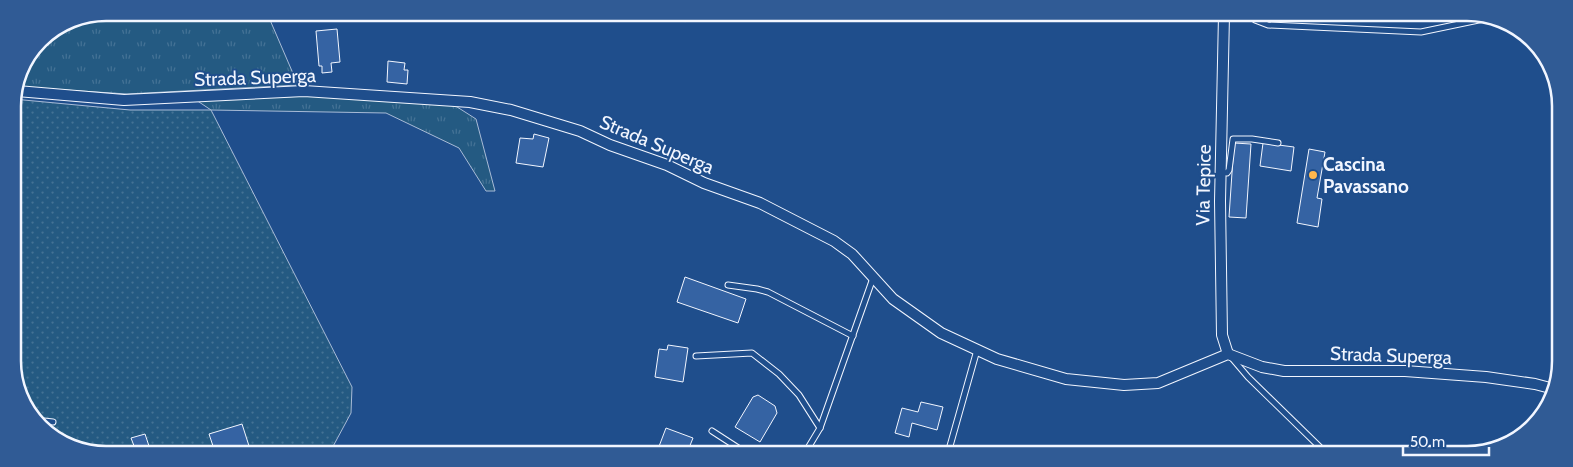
<svg xmlns="http://www.w3.org/2000/svg" width="1573" height="467" font-family="Cabin,sans-serif">
  <style>
    .grass { fill: url(#grass-tufts); stroke: #a8bbd7 }
    .forest { fill: url(#forest-firs); stroke: #a8bbd7 }
    .garden { fill: url(#garden-dots); stroke: #a8bbd7 }
    .building { fill: #3563a3; stroke: #f2f6ff }
    .lines { fill: none; stroke-linecap: round; stroke-linejoin: round }
    .lane-casing { stroke: #f2f6ff; stroke-width: 7 }
    .street-casing { stroke: #f2f6ff; stroke-width: 12 }
    .lane { stroke: #1f4e8c; stroke-width: 5 }
    .street { stroke: #1f4e8c; stroke-width: 10 }
    .poi-dot { fill: #ffb74d; stroke: #1f4e8c; stroke-width: 2 }
    .labels { text-anchor: middle; stroke-width: 4; stroke-linejoin: round; paint-order: stroke }
    .street-label { font-size: 19px; fill: #f2f6ff; stroke: #1f4e8c }
    .poi-label { font-size: 19px; font-weight: bold; fill: #f2f6ff; stroke: #1f4e8c; text-anchor: start }
    .rim { fill: none; stroke: #f2f6ff; stroke-width: 2.5 }
  </style>
  <defs>
    <pattern id="grass-tufts" width="24" height="20" patternUnits="userSpaceOnUse" patternTransform="scale(1.25)"><rect width="24" height="20" fill="#245a82"/><path d="M3 7l-1-3M5 7V3M7 7l1-3M15 17l-1-3M17 17v-4M19 17l1-3" fill="none" stroke="#447295"/></pattern>
    <pattern id="forest-firs" width="22" height="20" patternUnits="userSpaceOnUse" patternTransform="scale(1.25)"><rect width="22" height="20" fill="#245a82"/><path d="M5 1l3.5 6h-7zM16 11l3.5 6h-7z" fill="#447295"/></pattern>
    <pattern id="garden-dots" width="8" height="8" patternUnits="userSpaceOnUse" patternTransform="scale(1.25)"><rect width="8" height="8" fill="#245a82"/><path d="M2 2h.1M6 6h.1" fill="none" stroke="#447295" stroke-width="1.8" stroke-linecap="round"/></pattern>
  </defs>
  <rect width="100%" height="100%" fill="#1f4e8c"/>
  <g class="grass">
    <path d="M106 13H267L298 85 127 94 19 87 40 40 71 20Z"/>
    <path d="M308 96 454 105 476 119 495 191H486L459 148 386 113 211 110 196 100Z"/>
  </g>
  <path class="forest" d="M664 14H724C704 16 682 30 664 14Z"/>
  <path class="garden" d="M13 99 130 110H211L352 387 351 413 330 452 82 451 36 423 14 379Z"/>
  <g class="building">
    <path d="M337 29 340 62 331 63 332 72 322 73V66H319L316 31Z"/>
    <path d="M388 61 405 63 404 70H408L407 84 387 82Z"/>
    <path d="M534 134 549 138 543 167 516 163 520 138 533 139Z"/>
    <path d="M1234 143 1251 144 1246 218 1229 217Z"/>
    <path d="M1263 143 1294 147 1291 171 1260 166Z"/>
    <path d="M1309 149 1325 152 1317 198 1322 199 1318 227 1297 223Z"/>
    <path d="M685 277 746 299 738 323 677 302Z"/>
    <path d="M668 345 688 348 683 382 655 377 659 349 667 350Z"/>
    <path d="M758 395 775 406 777 413 760 442 735 427 753 397Z"/>
    <path d="M921 402 943 407 937 430 912 423 909 437 895 433 902 408 918 412Z"/>
    <path d="M242 424 250 449 243 452H215L209 434Z"/>
    <path d="M666 428 693 438 687 453H668L658 449Z"/>
    <path d="M145 434 151 452 136 451 131 438Z"/>
  </g>
  <g class="lines">
    <defs>
      <g id="lane">
        <path d="M1252 15 1255 20 1268 25 1421 32 1493 17"/>
        <path d="M1221 172 1227 173 1229 170 1233 139H1252L1278 143"/>
        <path d="M728 285 757 289 768 292 853 336"/>
        <path d="M696 356 752 353 779 374 799 395 820 428"/>
        <path d="M1231 357 1248 377 1327 454"/>
        <path d="M35 420 53 422"/>
        <path d="M712 431 746 453"/>
        <path d="M805 453 820 428 873 278"/>
        <path d="M948 453 977 350"/>
      </g>
      <g id="street">
        <path d="M1224 15 1220 201 1222 335 1228 354"/>
        <path d="M17 91 124 100 304 91 470 102 511 110 580 131 610 145 667 165 704 183 760 203 834 241 852 254 893 299 941 333 997 359 1066 379 1124 385 1158 383 1228 354 1262 367 1284 371H1405L1486 377 1535 384 1554 389"/>
      </g>
    </defs>
    <use href="#lane" class="lane-casing"/>
    <use href="#street" class="street-casing"/>
    <use href="#lane" class="lane"/>
    <use href="#street" class="street"/>
  </g>
  <circle class="poi-dot" cx="1313" cy="175" r="5"/>
  <g class="labels">
    <g class="street-label">
      <text transform="translate(255 77) rotate(-2)" y="7">Strada Superga</text>
      <text transform="translate(657 144) rotate(23)" y="7">Strada Superga</text>
      <text transform="translate(1203 185) rotate(-89)" y="7">Via Tepice</text>
      <text transform="translate(1391 355) rotate(2)" y="7">Strada Superga</text>
    </g>
    <g class="poi-label">
      <text x="1323" y="171">Cascina<tspan x="1323" dy="22">Pavassano</tspan></text>
    </g>
  </g>
  <path d="M0 0H1573V467H0ZM106 21H1467A85 85 0 0 1 1552 106V361A85 85 0 0 1 1467 446H106A85 85 0 0 1 21 361V106A85 85 0 0 1 106 21Z" fill="#305b95" fill-rule="evenodd"/>
  <path class="rim" d="M106 21H1467A85 85 0 0 1 1552 106V361A85 85 0 0 1 1467 446H106A85 85 0 0 1 21 361V106A85 85 0 0 1 106 21Z"/>
  <path d="M1403 447v8h86v-8" fill="none" stroke="#f2f6ff" stroke-width="2.5"/>
  <text x="1410" y="447" font-size="15" fill="#f2f6ff" stroke="#1f4e8c" stroke-width="4" paint-order="stroke">50 m</text>
</svg>
